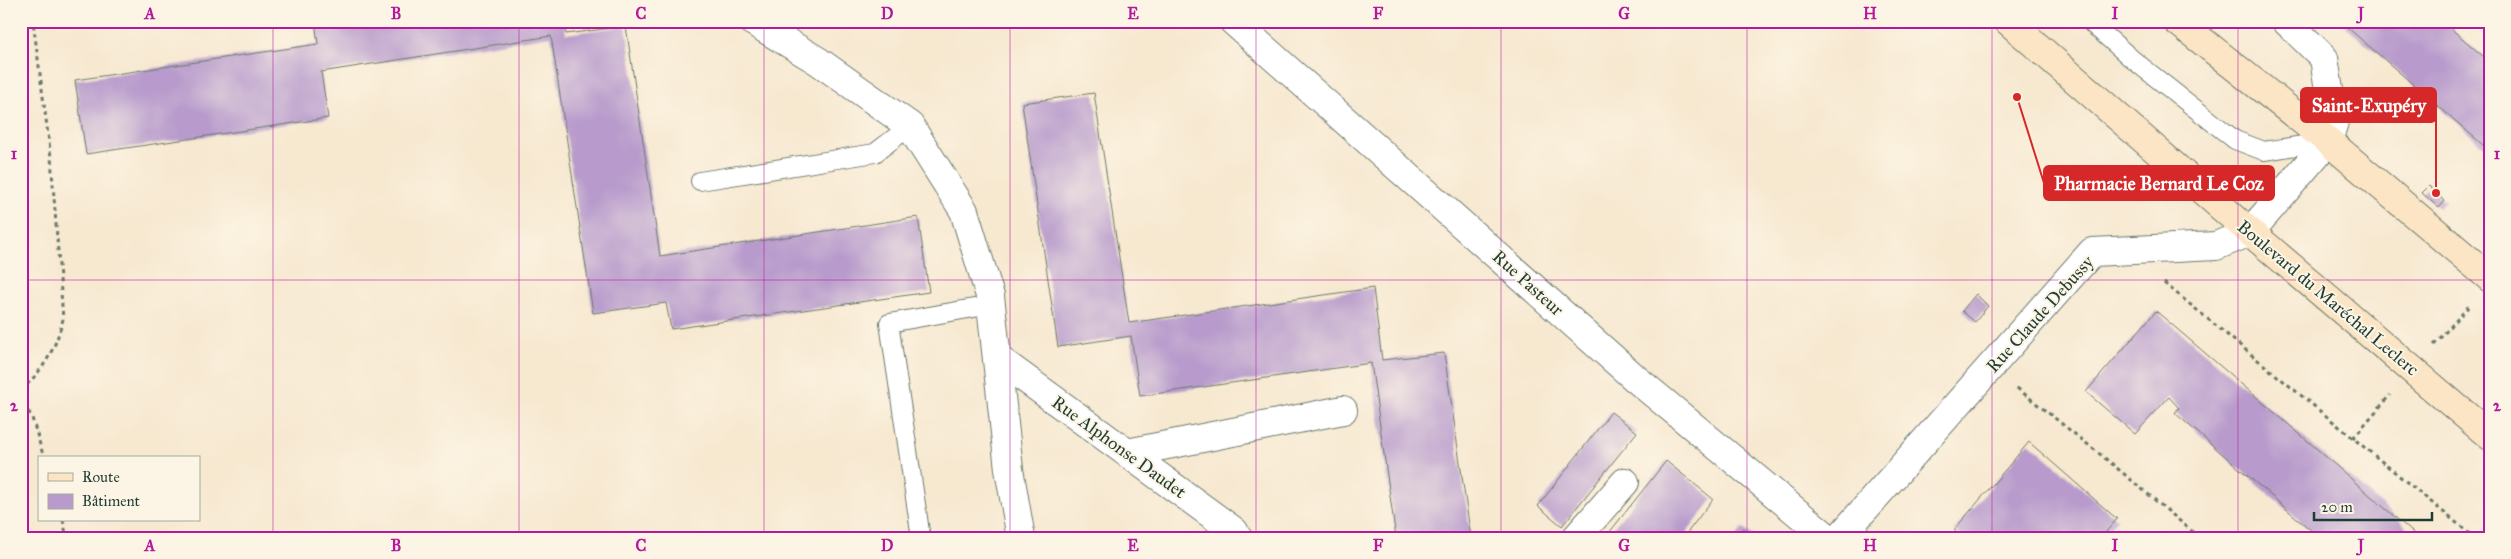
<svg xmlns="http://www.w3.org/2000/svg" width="2511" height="559" font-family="'IM FELL Great Primer',serif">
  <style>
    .building { fill: #b89bcc }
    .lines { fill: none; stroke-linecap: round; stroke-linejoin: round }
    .lane-casing { stroke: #6b796b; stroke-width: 20 }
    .street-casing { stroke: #6b796b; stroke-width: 30 }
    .secondary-casing { stroke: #6b796b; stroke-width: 30 }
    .path { stroke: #6b796b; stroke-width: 3; stroke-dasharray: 4 4; stroke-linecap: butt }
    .lane { stroke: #fff; stroke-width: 18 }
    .street { stroke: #fff; stroke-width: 28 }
    .secondary { stroke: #fce5c4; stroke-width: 28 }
    .grid { fill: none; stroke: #b5179e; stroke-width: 1; stroke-opacity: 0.55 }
    .labels { text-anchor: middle; stroke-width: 4; stroke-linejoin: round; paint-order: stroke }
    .street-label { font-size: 18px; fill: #1f3d34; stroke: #fcf5e5 }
    .leader { fill: none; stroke: #d62828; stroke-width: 2 }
    .callout-dot { fill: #d62828; stroke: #fcf5e5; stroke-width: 2 }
    .callout { fill: #d62828; stroke: #d62828; stroke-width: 2 }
    .callout-label { font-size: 19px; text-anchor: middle; font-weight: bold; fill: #fff }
    .neatline { fill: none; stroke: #b5179e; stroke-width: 2 }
    .grid-label { font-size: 16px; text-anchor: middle; font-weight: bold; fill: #b5179e }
  </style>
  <rect width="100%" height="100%" fill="#fcf5e5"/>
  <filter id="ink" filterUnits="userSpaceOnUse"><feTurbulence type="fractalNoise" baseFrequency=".02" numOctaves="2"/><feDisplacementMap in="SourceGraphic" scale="10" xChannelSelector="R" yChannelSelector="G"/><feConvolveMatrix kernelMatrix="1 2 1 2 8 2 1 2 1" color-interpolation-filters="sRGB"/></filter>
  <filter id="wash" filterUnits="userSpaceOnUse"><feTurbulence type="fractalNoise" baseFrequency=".0096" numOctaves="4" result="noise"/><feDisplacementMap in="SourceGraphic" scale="20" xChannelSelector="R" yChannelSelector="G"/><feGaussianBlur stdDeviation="1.12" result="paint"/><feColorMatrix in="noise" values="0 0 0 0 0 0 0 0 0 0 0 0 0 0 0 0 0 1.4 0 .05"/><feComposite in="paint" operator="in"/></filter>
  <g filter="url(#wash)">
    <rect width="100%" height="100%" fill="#f7e8d0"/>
    <g id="blocks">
      <g class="building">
        <path d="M315 21H564L566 34 626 26 660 256 918 217 929 292 671 329 666 303 593 313 551 36 321 72 328 118 86 154 75 80 318 44Z"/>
        <path d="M2340 21H2442L2490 62V151Z"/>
        <path d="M1094 93 1129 323 1373 288 1382 360 1444 353 1471 538H1396L1371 363 1140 396 1131 336 1058 347 1022 103Z"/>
        <path d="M2429 186 2445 201 2439 208 2422 193Z"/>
        <path d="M1976 294 1988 306 1975 322 1962 311Z"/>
        <path d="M2156 311 2302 436 2419 538H2320L2175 413 2179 408 2169 397 2135 434 2086 392Z"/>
        <path d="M1611 412 1637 432 1562 526 1538 506Z"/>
        <path d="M2029 442 2117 519 2101 538H1962L1954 530Z"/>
        <path d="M1666 461 1713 499 1683 538H1605Z"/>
        <path d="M1743 528 1756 538H1735Z"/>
      </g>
    </g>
  </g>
  <g filter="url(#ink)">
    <use href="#blocks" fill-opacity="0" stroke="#6b796b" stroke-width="1"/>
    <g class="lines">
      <defs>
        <g id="lane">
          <path d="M2089 21 2132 59 2235 140 2264 151 2328 141"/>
          <path d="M700 181 875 153 910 126"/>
          <path d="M921 538 889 323 991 305"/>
        </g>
        <g id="street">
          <path d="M752 21 818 61 910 126 964 211 990 296 1009 469 1021 538"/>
          <path d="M1233 21 1636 379 1828 538"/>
          <path d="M997 358 1234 531 1238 538"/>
          <path d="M1127 453 1343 410"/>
          <path d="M1576 538 1625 482"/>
          <path d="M1839 538 2092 252 2216 246 2250 232 2328 141 2334 122 2324 58 2286 21"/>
        </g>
        <g id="secondary">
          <path d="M2008 21 2250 232 2490 436"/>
          <path d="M2177 21 2328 141 2490 278"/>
        </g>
      </defs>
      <use href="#lane" class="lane-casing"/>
      <use href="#street" class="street-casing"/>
      <use href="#secondary" class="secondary-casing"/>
      <g class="path">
        <path d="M2164 283 2475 538"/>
        <path d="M2434 345 2470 305"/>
        <path d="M2017 388 2111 463 2200 538"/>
        <path d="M21 390C44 370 56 348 63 319L51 157 33 21"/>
        <path d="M21 397 32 418 44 458"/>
        <path d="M2353 438 2390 395"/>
        <path d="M63 520 67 538"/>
      </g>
      <use href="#lane" class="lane"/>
      <use href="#street" class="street"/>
      <use href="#secondary" class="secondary"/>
    </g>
  </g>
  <path class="grid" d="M273 21V538M519 21V538M764 21V538M1010 21V538M1256 21V538M1501 21V538M1747 21V538M1992 21V538M2238 21V538M21 280H2490"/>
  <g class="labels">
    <g class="street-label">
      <text transform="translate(1528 283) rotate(42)" y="6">Rue Pasteur</text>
      <text transform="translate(2328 298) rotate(40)" y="6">Boulevard du Maréchal Leclerc</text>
      <text transform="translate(2040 314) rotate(-48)" y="6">Rue Claude Debussy</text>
      <text transform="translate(1119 447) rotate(36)" y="6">Rue Alphonse Daudet</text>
    </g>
  </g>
  <path class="leader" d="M2436 193L2436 105M2017 97L2044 183"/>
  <g class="callout-dot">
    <circle cx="2436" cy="193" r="5"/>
    <circle cx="2017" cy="97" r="5"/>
  </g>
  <g class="callout">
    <rect x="2301" y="88" width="135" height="34" rx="5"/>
    <rect x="2044" y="166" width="230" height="34" rx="5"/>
  </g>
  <g class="callout-label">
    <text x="2369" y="112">Saint-Exupéry</text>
    <text x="2159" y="190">Pharmacie Bernard Le Coz</text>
  </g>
  <rect width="2511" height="559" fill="none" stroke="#fcf5e5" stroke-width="55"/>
  <rect x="38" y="456" width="162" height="65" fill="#fcf5e5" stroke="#a4ab9e"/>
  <rect x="48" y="473" width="25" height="8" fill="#fce5c4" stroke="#a4ab9e"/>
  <text x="82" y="482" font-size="15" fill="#1f3d34">Route</text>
  <rect x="48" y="494" width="25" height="15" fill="#b89bcc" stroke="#a4ab9e"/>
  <text x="82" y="506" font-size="15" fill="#1f3d34">Bâtiment</text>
  <path d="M2314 512v8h118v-8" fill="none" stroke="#1f3d34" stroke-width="2.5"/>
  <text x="2321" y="512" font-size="15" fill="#1f3d34" stroke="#fcf5e5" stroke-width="4" paint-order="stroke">20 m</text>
  <rect x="28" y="28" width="2456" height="504" class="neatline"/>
  <g class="grid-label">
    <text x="150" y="19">A</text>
    <text x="396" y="19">B</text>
    <text x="641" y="19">C</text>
    <text x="887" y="19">D</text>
    <text x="1133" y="19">E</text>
    <text x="1378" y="19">F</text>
    <text x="1624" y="19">G</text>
    <text x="1870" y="19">H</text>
    <text x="2115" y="19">I</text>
    <text x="2361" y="19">J</text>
    <text x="14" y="159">1</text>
    <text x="2497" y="159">1</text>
    <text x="14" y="411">2</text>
    <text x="2497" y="411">2</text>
    <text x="150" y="551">A</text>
    <text x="396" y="551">B</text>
    <text x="641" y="551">C</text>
    <text x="887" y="551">D</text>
    <text x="1133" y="551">E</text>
    <text x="1378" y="551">F</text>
    <text x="1624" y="551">G</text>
    <text x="1870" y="551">H</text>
    <text x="2115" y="551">I</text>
    <text x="2361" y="551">J</text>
  </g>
</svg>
